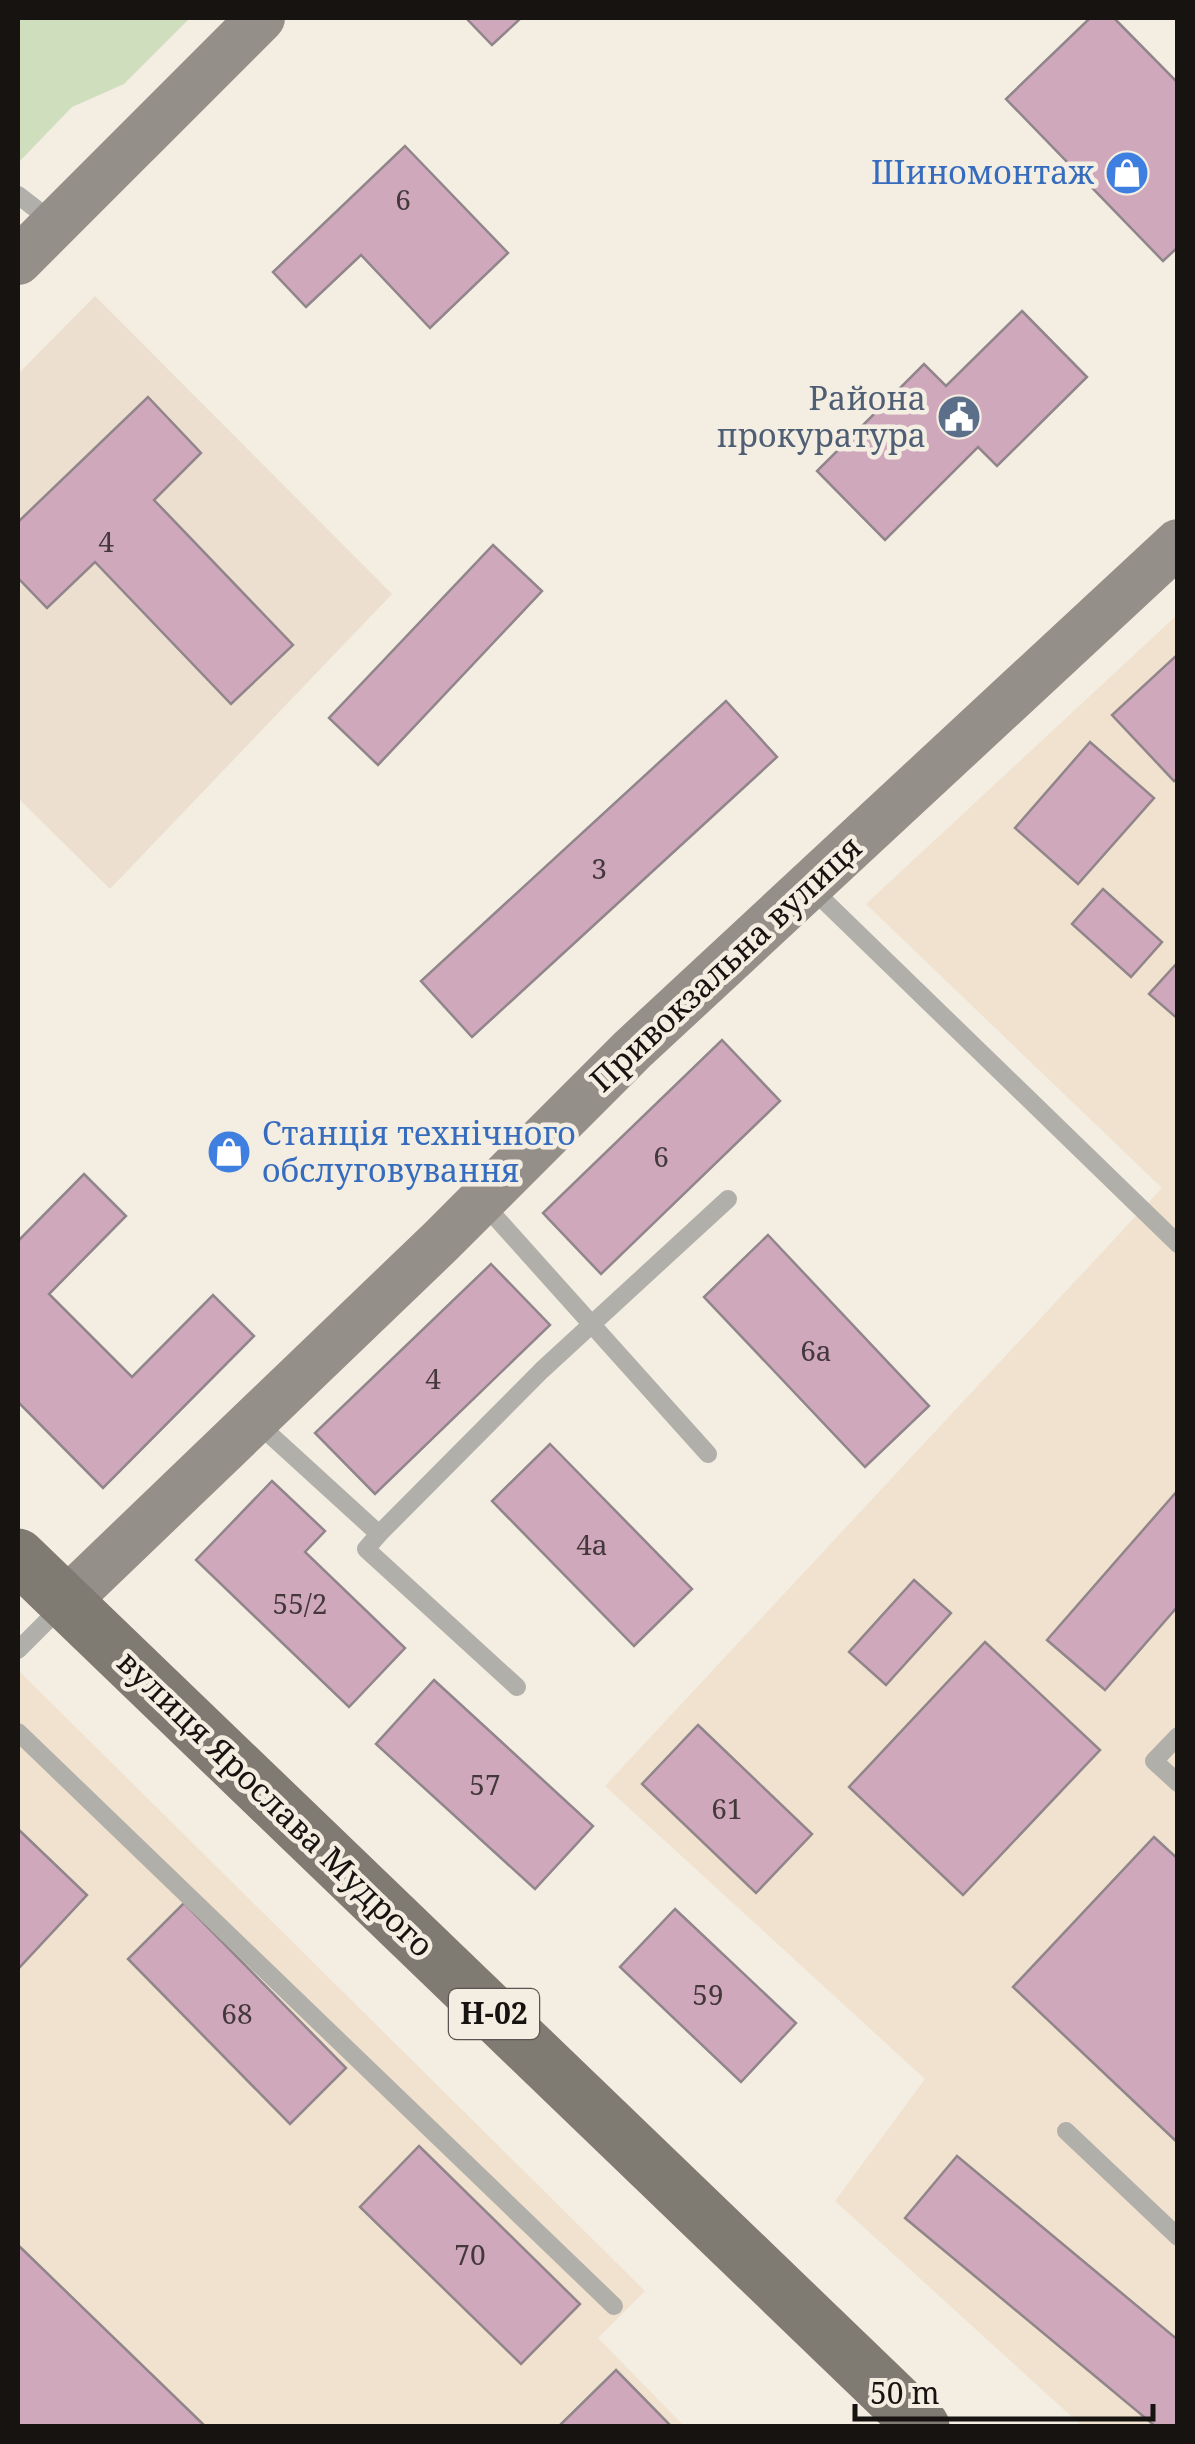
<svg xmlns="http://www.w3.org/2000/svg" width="1195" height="2444" font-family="'Noto Serif',serif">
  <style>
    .built { fill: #ecdfcf }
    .industrial { fill: #f0e2ce }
    .green { fill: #cfdfbe }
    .building { fill: #cfa8bc; stroke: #90858a; stroke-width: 2.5 }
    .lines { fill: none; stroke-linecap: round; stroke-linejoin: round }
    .lane { stroke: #b1afaa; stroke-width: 18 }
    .secondary { stroke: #949089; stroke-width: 48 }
    .primary { stroke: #7f7a72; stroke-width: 55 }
    .labels { text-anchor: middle; stroke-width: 9; stroke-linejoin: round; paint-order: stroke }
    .number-label { font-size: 28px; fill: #44383b }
    .shield { fill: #f4ede2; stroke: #59544f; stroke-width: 2.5 }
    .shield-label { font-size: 30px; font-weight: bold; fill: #161310 }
    .shop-label { font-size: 32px; fill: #366cbe; stroke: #f4ede2; text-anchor: end }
    .service-label { font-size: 32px; fill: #4e5e75; stroke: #f4ede2; text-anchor: end }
    .street-label { font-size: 32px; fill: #161310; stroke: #f4ede2 }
  </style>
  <rect width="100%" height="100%" fill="#f4ede2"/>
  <path class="built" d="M95 296 392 594 110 889 18 798V374Z"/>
  <g class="industrial">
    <path d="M1177 615V2426H1082L835 2201 925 2079 605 1786 1162 1188 866 904Z"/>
    <path d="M18 1670 645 2291 598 2338 684 2426H18Z"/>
  </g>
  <path class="green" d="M18 18H190L124 84 72 107 18 163Z"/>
  <g class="building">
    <path d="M466 18H521L492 45Z"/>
    <path d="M1090 18H1114L1178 83V247L1163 261 1006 99Z"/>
    <path d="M405 146 508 253 430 328 361 255 306 307 273 272Z"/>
    <path d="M1022 311 1087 377 997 466 978 447 885 540 817 471 924 364 946 386Z"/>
    <path d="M148 397 201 453 154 500 293 645 231 704 95 562 47 608 18 578V522Z"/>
    <path d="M493 545 542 591 378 765 329 718Z"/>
    <path d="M1178 654V778L1174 781 1112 715Z"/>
    <path d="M726 701 777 757 472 1037 421 981Z"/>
    <path d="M1090 742 1154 798 1078 884 1015 828Z"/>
    <path d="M1103 889 1162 942 1131 977 1072 924Z"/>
    <path d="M1178 962V1019L1149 994Z"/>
    <path d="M722 1040 780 1101 601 1274 543 1213Z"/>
    <path d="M84 1174 126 1216 49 1294 132 1377 213 1295 254 1336 103 1488 18 1402V1241Z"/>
    <path d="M768 1235 929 1406 865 1467 704 1297Z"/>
    <path d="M491 1264 550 1325 375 1494 315 1433Z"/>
    <path d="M550 1444 692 1589 634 1646 492 1501Z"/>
    <path d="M272 1481 325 1531 305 1552 405 1648 349 1707 196 1560Z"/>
    <path d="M1178 1490V1606L1105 1690 1047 1640Z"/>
    <path d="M914 1580 951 1613 886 1685 849 1652Z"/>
    <path d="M985 1642 1100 1750 963 1895 849 1787Z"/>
    <path d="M434 1680 593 1826 535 1889 376 1744Z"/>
    <path d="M698 1725 812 1834 756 1893 642 1784Z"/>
    <path d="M18 1829 87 1895 18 1969Z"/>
    <path d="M1154 1837 1178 1859V2143L1013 1987Z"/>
    <path d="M184 1903 346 2068 290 2124 128 1959Z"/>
    <path d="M675 1909 796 2023 741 2082 620 1967Z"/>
    <path d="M419 2146 580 2304 521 2364 360 2207Z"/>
    <path d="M957 2156 1178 2340V2426H1155L905 2218Z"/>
    <path d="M18 2245 205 2426H18Z"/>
    <path d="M616 2370 671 2426H559Z"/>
  </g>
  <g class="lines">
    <g class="lane">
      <path d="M18 195 53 222"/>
      <path d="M809 886 1178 1244"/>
      <path d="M481 1201 708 1454"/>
      <path d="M254 1420 379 1534 366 1549 517 1687"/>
      <path d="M379 1534 542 1370 728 1199"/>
      <path d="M18 1650 62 1606"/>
      <path d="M18 1732 614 2306"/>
      <path d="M1178 1736 1154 1761 1178 1783"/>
      <path d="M1066 2131 1178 2237"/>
    </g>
    <g class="secondary">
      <path d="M18 261 261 18"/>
      <path d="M65 1602 441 1241 632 1050 1178 543"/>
    </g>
    <path class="primary" d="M18 1556 922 2426"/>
  </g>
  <defs>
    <symbol id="shop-disc" viewBox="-11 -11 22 22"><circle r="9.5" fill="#3f7fe0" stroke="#f4ede2"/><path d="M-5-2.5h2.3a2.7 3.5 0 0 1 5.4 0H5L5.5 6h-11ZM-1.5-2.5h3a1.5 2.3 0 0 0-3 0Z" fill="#fff"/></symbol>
    <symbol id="civic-disc" viewBox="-11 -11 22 22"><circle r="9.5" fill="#5c6f8a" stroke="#f4ede2"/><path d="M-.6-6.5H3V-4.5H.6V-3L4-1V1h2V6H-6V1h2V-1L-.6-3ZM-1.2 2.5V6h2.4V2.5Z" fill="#fff"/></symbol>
  </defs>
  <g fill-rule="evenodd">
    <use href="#shop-disc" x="1102" y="148" width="50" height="50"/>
    <use href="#civic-disc" x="934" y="392" width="50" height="50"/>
    <use href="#shop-disc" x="204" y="1127" width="50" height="50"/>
  </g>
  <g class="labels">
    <g class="number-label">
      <text x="403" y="210">6</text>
      <text x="106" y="552">4</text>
      <text x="599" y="879">3</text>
      <text x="661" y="1167">6</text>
      <text x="816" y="1361">6а</text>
      <text x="433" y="1389">4</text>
      <text x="592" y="1555">4а</text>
      <text x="300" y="1614">55/2</text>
      <text x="485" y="1795">57</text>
      <text x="727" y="1819">61</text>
      <text x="708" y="2005">59</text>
      <text x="237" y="2024">68</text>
      <text x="470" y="2265">70</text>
    </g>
    <rect class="shield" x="449" y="1989" width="90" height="50" rx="8"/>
    <g class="shield-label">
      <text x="494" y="2024">Н-02</text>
    </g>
    <g class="shop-label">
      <text x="1094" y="184">Шиномонтаж</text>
      <text x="262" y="1145" text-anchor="start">Станція технічного<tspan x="262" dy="37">обслуговування</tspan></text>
    </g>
    <g class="service-label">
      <text x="926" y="410">Района<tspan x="926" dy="37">прокуратура</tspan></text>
    </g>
    <g class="street-label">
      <text transform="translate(726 964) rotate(-43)" y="11">Привокзальна вулиця</text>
      <text transform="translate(275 1804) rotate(44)" y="11">вулиця Ярослава Мудрого</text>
    </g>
  </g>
  <rect width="1195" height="2444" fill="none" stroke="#161310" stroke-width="40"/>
  <path d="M855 2404v15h298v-15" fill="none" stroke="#161310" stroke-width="5"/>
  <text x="870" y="2404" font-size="30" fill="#161310" stroke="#f4ede2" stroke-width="8" paint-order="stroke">50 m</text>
</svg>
